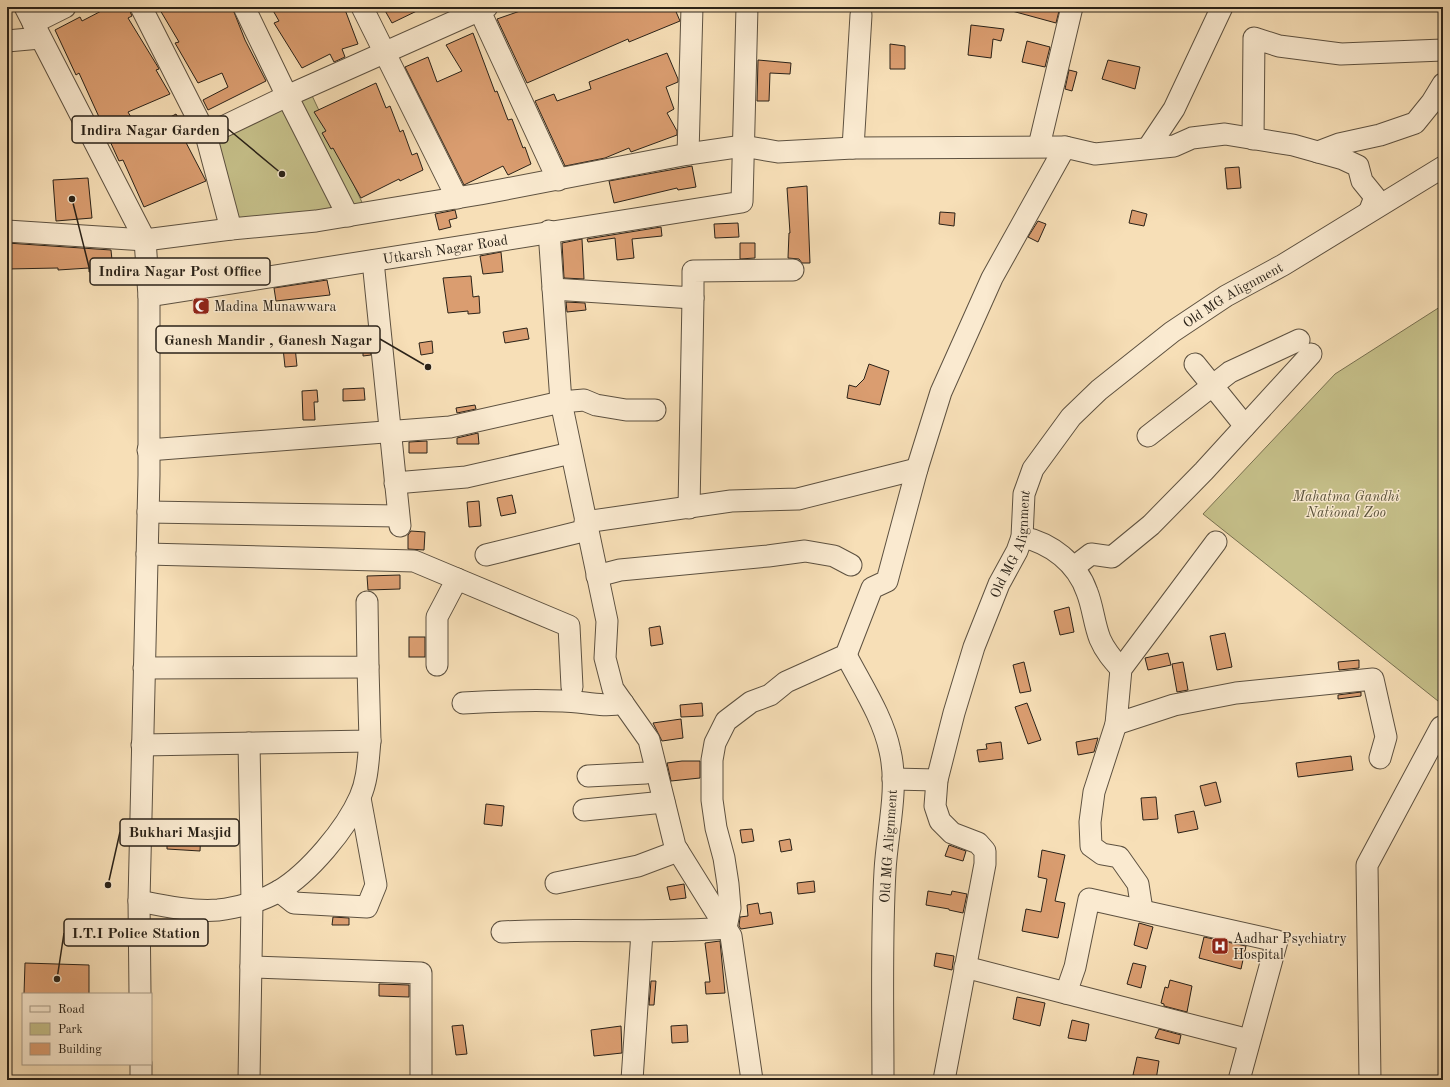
<svg xmlns="http://www.w3.org/2000/svg" width="1450" height="1087" font-family="'Old Standard TT',serif">
  <style>
    .green { fill: #c5bf89; stroke: #787050 }
    .building { fill: #da9d70; stroke: #2a2218 }
    .lines { fill: none; stroke-linecap: round; stroke-linejoin: round }
    .minor-casing { stroke: #5d5140; stroke-width: 23 }
    .minor { stroke: #faead0; stroke-width: 21 }
    .labels { text-anchor: middle; stroke-width: 3; stroke-linejoin: round; paint-order: stroke }
    .street-label { font-size: 14px; fill: #2a2218; stroke: #faead0 }
    .poi-label { font-size: 14px; fill: #2a2218; stroke: #faead0; text-anchor: start }
    .park-label { font-size: 14px; font-style: italic; fill: #58513a; stroke: #faead0 }
    .leader { fill: none; stroke: #2a2218; stroke-width: 1.5 }
    .callout-dot { fill: #2a2218; stroke: #faead0; stroke-width: 1.5 }
    .callout { fill: #faead0; stroke: #2a2218; stroke-width: 1.5 }
    .callout-label { font-size: 15px; text-anchor: middle; font-weight: bold; fill: #2a2218 }
  </style>
  <rect width="100%" height="100%" fill="#f7dfb7"/>
  <filter id="stains"><feTurbulence type="fractalNoise" baseFrequency=".005" numOctaves="4"/><feColorMatrix values="0 0 0 0 .2 0 0 0 0 .09 0 0 0 0 .02 0 0 0 .5 -.17"/></filter>
  <radialGradient id="worn" r=".72"><stop offset=".6" stop-color="#630" stop-opacity="0"/><stop offset="1" stop-color="#630" stop-opacity=".3"/></radialGradient>
  <g class="green">
    <path d="M308 87 367 213 231 229 206 135Z"/>
    <path d="M1443 305V705L1203 514 1335 374Z"/>
  </g>
  <g class="building">
    <path d="M109 7H128L132 16 128 18 158 67 159 69 156 70 170 94 128 112 140 133 176 114 186 131 181 133 206 181 144 207 123 160 119 161 79 73 76 75 55 30 80 17 82 21Z"/>
    <path d="M168 7H232L245 40 266 81 208 110 203 100 228 87 222 73 198 83 175 43 179 42 160 10Z"/>
    <path d="M271 7H344L358 44 342 49 345 57 334 62 330 54 302 68 274 23 279 21Z"/>
    <path d="M383 7H425L392 23Z"/>
    <path d="M522 7H674L680 21 629 42 628 39 527 83 497 19 523 10Z"/>
    <path d="M1012 7H1060L1056 23 1012 11Z"/>
    <path d="M971 25 1004 29 1001 41 993 39 991 58 968 55Z"/>
    <path d="M473 33 495 92 497 91 508 120 512 119 523 148 525 147 531 164 508 175 503 166 464 185 405 67 428 57 437 82 462 71 446 45Z"/>
    <path d="M1027 41 1050 47 1045 67 1022 62Z"/>
    <path d="M890 44 905 46V69H890Z"/>
    <path d="M667 53 678 79V82L666 87 674 109 667 113 677 131V135L631 152 629 148 605 158 565 166 535 101 554 94 557 101 591 89 589 82Z"/>
    <path d="M758 60 791 63 790 74 770 73 769 101H757Z"/>
    <path d="M1108 60 1140 67 1135 89 1102 79Z"/>
    <path d="M1069 70 1077 72 1072 91 1065 89Z"/>
    <path d="M376 83 386 108 390 106 400 132 403 130 412 155 417 153 423 170 400 181 399 179 361 198 333 148 331 149 322 133 326 131 314 112Z"/>
    <path d="M692 166 696 187 678 190 677 188 614 203 609 181Z"/>
    <path d="M1239 167 1241 188 1227 189 1225 168Z"/>
    <path d="M88 178 92 218 56 221 53 180Z"/>
    <path d="M807 186 810 263H802L799 259 788 258 789 233H790L787 188Z"/>
    <path d="M455 210 457 218 449 220 451 227 439 230 435 214Z"/>
    <path d="M1132 210 1147 214 1144 226 1129 223Z"/>
    <path d="M940 212 955 213 954 226 939 224Z"/>
    <path d="M1038 221 1046 224 1038 242 1028 237Z"/>
    <path d="M738 223 739 237 715 238 714 224Z"/>
    <path d="M661 227 662 236 632 239 634 258 617 260 615 238 588 242 587 239Z"/>
    <path d="M582 239 584 279 564 278 562 243Z"/>
    <path d="M7 243 111 250 113 270 89 272V268L58 270V268L7 269Z"/>
    <path d="M740 243H755V258L740 259Z"/>
    <path d="M501 252 503 272 483 274 480 256Z"/>
    <path d="M471 276 473 297 479 296 480 313 468 314V311L448 313 443 278Z"/>
    <path d="M327 280 330 295 276 301 274 288Z"/>
    <path d="M566 302 585 303 586 310 567 312Z"/>
    <path d="M527 328 529 339 505 343 503 332Z"/>
    <path d="M363 339H369L371 355 363 356Z"/>
    <path d="M432 341 433 353 421 355 419 343Z"/>
    <path d="M295 347 297 366 285 367 283 348Z"/>
    <path d="M869 364 889 371 880 405 847 398 849 385 856 387 864 379Z"/>
    <path d="M364 388 365 400 343 401V389Z"/>
    <path d="M317 390 318 402H314L315 420H303L302 391Z"/>
    <path d="M475 405 476 409 457 413 456 408Z"/>
    <path d="M478 433 479 444H457V438Z"/>
    <path d="M427 441V453H409V442Z"/>
    <path d="M512 495 516 513 501 516 497 498Z"/>
    <path d="M479 501 481 526 469 527 467 502Z"/>
    <path d="M411 531 425 532 424 550 408 549V535Z"/>
    <path d="M400 575V589L368 590 367 576Z"/>
    <path d="M1069 607 1074 632 1060 635 1054 611Z"/>
    <path d="M660 626 663 644 651 646 649 628Z"/>
    <path d="M1225 633 1232 667 1217 670 1210 636Z"/>
    <rect x="409" y="637" width="16" height="20"/>
    <path d="M1168 653 1171 665 1148 670 1145 658Z"/>
    <path d="M1359 660V668L1339 670 1338 662Z"/>
    <path d="M1024 662 1031 691 1020 693 1013 665Z"/>
    <path d="M1183 662 1188 690 1177 692 1172 664Z"/>
    <path d="M1361 692V696L1338 699V695Z"/>
    <path d="M702 703 703 716 681 717 680 705Z"/>
    <path d="M1027 703 1041 740 1028 744 1015 707Z"/>
    <path d="M681 719 683 738 662 741 653 723Z"/>
    <path d="M1098 738 1094 752 1078 755 1076 742Z"/>
    <path d="M1001 742 1003 759 979 762 977 750 987 749 986 744Z"/>
    <path d="M1351 756 1353 770 1298 777 1296 763Z"/>
    <path d="M682 761H700V778L671 781 667 763Z"/>
    <path d="M1216 782 1221 802 1205 806 1200 786Z"/>
    <path d="M1156 797 1158 819 1143 820 1141 798Z"/>
    <path d="M486 804 504 806 502 826 484 824Z"/>
    <path d="M1194 811 1198 829 1178 833 1175 815Z"/>
    <path d="M167 829 201 831 200 851 167 849Z"/>
    <path d="M752 829 754 841 742 843 740 830Z"/>
    <path d="M790 839 792 850 781 852 779 841Z"/>
    <path d="M949 845 966 851 963 861 945 856Z"/>
    <path d="M1042 850 1065 855 1055 901 1065 903 1058 938 1022 931 1026 909 1041 912 1047 879 1038 877Z"/>
    <path d="M814 881 815 892 798 894 797 883Z"/>
    <path d="M684 884 686 898 670 900 667 887Z"/>
    <path d="M928 891 951 895 952 891 967 894 963 913 949 910V909L926 905Z"/>
    <path d="M758 903 760 914 771 912 773 924 741 929 739 926 740 917 748 916 747 905Z"/>
    <path d="M333 917 349 918V925H332Z"/>
    <path d="M1139 923 1153 927 1147 949 1134 945Z"/>
    <path d="M1204 937 1246 946 1241 969 1199 958Z"/>
    <path d="M720 941 725 993 706 994 705 982H710L705 943Z"/>
    <path d="M936 953 954 956 952 970 934 966Z"/>
    <path d="M25 963 89 965V994H24Z"/>
    <path d="M1133 963 1146 966 1141 988 1127 984Z"/>
    <path d="M1170 980 1192 986 1187 1012 1164 1006V1004L1161 1003 1165 987 1168 988Z"/>
    <path d="M651 981H656L654 1005H649Z"/>
    <path d="M379 984 409 985V997L379 996Z"/>
    <path d="M1017 997 1045 1003 1040 1026 1013 1019Z"/>
    <path d="M1072 1020 1089 1024 1086 1041 1068 1038Z"/>
    <path d="M463 1025 467 1054 456 1055 452 1026Z"/>
    <path d="M687 1025 688 1042 672 1043 671 1026Z"/>
    <path d="M621 1026 622 1053 594 1056 591 1030Z"/>
    <path d="M1159 1029 1181 1035 1179 1044 1155 1038Z"/>
    <path d="M1137 1057 1159 1061 1156 1080 1133 1075Z"/>
  </g>
  <g class="lines">
    <defs>
      <g id="minor">
        <path d="M25 7 145 240 149 296V475L139 901 140 994"/>
        <path d="M141 7 206 135 287 96 487 7"/>
        <path d="M244 7 287 96 348 216"/>
        <path d="M362 7 457 198"/>
        <path d="M478 7 558 180"/>
        <path d="M33 23 65 7"/>
        <path d="M7 41 40 38"/>
        <path d="M206 135 231 229"/>
        <path d="M1253 139 1254 38 1279 46 1341 54 1443 50"/>
        <path d="M1039 146 1072 7"/>
        <path d="M853 148 861 15"/>
        <path d="M1148 148 1174 109 1222 7"/>
        <path d="M1318 152 1339 144 1380 135 1415 123 1432 102 1443 84"/>
        <path d="M688 154 692 7"/>
        <path d="M7 231 145 240 231 229 316 221 480 194 688 154 743 146 778 152 853 148 1065 147"/>
        <path d="M549 231 561 402 607 621 605 658 613 689 649 740 675 846 731 936 752 1080"/>
        <path d="M373 261 400 526"/>
        <path d="M553 289 693 298V271L793 270"/>
        <path id="s1" d="M149 296 742 202 747 7"/>
        <path d="M1195 364 1245 426"/>
        <path d="M1148 436 1230 372 1299 340"/>
        <path d="M148 450 450 427 561 402 584 400 596 405 626 410H655"/>
        <path d="M395 483 466 477 571 453"/>
        <path d="M689 508 693 298"/>
        <path d="M148 512 398 516"/>
        <path d="M585 522 731 501 798 499 917 469"/>
        <path d="M1022 537C1051 543 1077 563 1087 592 1093 607 1094 624 1100 639 1105 651 1113 660 1121 669"/>
        <path d="M147 554 414 561 569 626 572 687"/>
        <path d="M486 555 587 530"/>
        <path d="M1074 567 1091 554 1112 557 1151 525 1204 471 1311 354"/>
        <path d="M597 576 620 570 768 556 805 551 834 556 851 565"/>
        <path d="M846 655C862 686 883 717 890 751 899 790 887 832 885 871 881 941 883 1010 883 1080"/>
        <path d="M437 665V617L457 579"/>
        <path d="M144 668 368 667 367 602"/>
        <path d="M463 703C496 701 529 700 562 701 583 701 602 708 623 703"/>
        <path d="M1116 724 1174 705 1236 693 1373 679 1386 737 1380 758"/>
        <path d="M142 745 370 741 368 667"/>
        <path d="M588 776 646 773 656 770"/>
        <path d="M893 779 937 780"/>
        <path d="M584 810 664 802"/>
        <path d="M556 883 638 866 678 851"/>
        <path d="M279 891 294 903 367 907 376 885 360 798"/>
        <path d="M139 901C164 906 192 912 218 910 237 908 262 901 279 891 309 873 346 829 360 797 368 779 368 760 370 741"/>
        <path d="M1142 910 1138 884 1119 857 1102 854 1091 846 1090 822 1094 792 1116 724 1121 669 1216 542"/>
        <path d="M502 932C577 928 651 934 726 928L730 908 728 884 724 858 716 828 712 800V760L715 743 726 721 751 702 770 695 786 682 846 655 872 588 887 581 917 469 941 392 992 278 1065 147 1095 154 1174 146 1192 138 1225 134 1293 145 1343 159 1358 166 1362 181 1375 197 1370 210"/>
        <path d="M251 967 421 973V1080"/>
        <path d="M965 967 1066 993 1075 967 1089 899 1277 941 1239 1080"/>
        <path d="M1066 993 1249 1040"/>
        <path d="M141 1064V1080"/>
        <path d="M249 1080 252 902 249 743"/>
        <path d="M632 1080 642 932"/>
        <path id="s2" d="M944 1080 985 864V851L978 843 952 833 940 821 935 806 937 780 954 713 974 647 999 584 1017 551 1022 537 1024 494 1033 469 1071 417 1099 390 1172 332 1226 296 1283 265 1443 167"/>
        <path d="M1370 1080 1367 865 1441 727"/>
      </g>
    </defs>
    <use href="#minor" class="minor-casing"/>
    <use href="#minor" class="minor"/>
  </g>
  <defs>
    <symbol id="mosque-square" viewBox="-11 -11 22 22"><rect x="-9" y="-9" width="18" height="18" rx="4" fill="#8f2418" stroke="#faead0"/><path d="M3.5-4.9A6 6 0 1 0 3.5 4.9A5 5 0 1 1 3.5-4.9Z" fill="#fff"/></symbol>
    <symbol id="hospital-square" viewBox="-11 -11 22 22"><rect x="-9" y="-9" width="18" height="18" rx="4" fill="#8f2418" stroke="#faead0"/><path d="M-5-5h3v3.5h4V-5h3V5h-3V1.5h-4V5h-3Z" fill="#fff"/></symbol>
  </defs>
  <g fill-rule="evenodd">
    <use href="#mosque-square" x="191" y="296" width="20" height="20"/>
    <use href="#hospital-square" x="1210" y="936" width="20" height="20"/>
  </g>
  <g class="labels">
    <g class="street-label">
      <text dy="5" stroke="none"><textPath href="#s1" startOffset="300">Utkarsh Nagar Road</textPath></text>
      <text dy="5" stroke="none"><textPath href="#s2" startOffset="926">Old MG Alignment</textPath></text>
      <text dy="5" stroke="none"><textPath href="#s2" startOffset="579">Old MG Alignment</textPath></text>
      <text transform="translate(888 846) rotate(-86)" y="5">Old MG Alignment</text>
    </g>
    <g class="poi-label">
      <text x="214" y="311">Madina Munawwara</text>
      <text x="1233" y="943">Aadhar Psychiatry<tspan x="1233" dy="16">Hospital</tspan></text>
    </g>
    <g class="park-label">
      <text x="1346" y="501">Mahatma Gandhi<tspan x="1346" dy="16">National Zoo</tspan></text>
    </g>
  </g>
  <path class="leader" d="M282 174L228 129M72 199L90 271M428 367L380 339M108 885L120 832M57 979L64 933"/>
  <g class="callout-dot">
    <circle cx="282" cy="174" r="4"/>
    <circle cx="72" cy="199" r="4"/>
    <circle cx="428" cy="367" r="4"/>
    <circle cx="108" cy="885" r="4"/>
    <circle cx="57" cy="979" r="4"/>
  </g>
  <g class="callout">
    <rect x="72" y="116" width="156" height="27" rx="4"/>
    <rect x="90" y="258" width="180" height="27" rx="4"/>
    <rect x="156" y="326" width="224" height="27" rx="4"/>
    <rect x="120" y="819" width="119" height="27" rx="4"/>
    <rect x="64" y="919" width="144" height="27" rx="4"/>
  </g>
  <g class="callout-label">
    <text x="150" y="135">Indira Nagar Garden</text>
    <text x="180" y="276">Indira Nagar Post Office</text>
    <text x="268" y="345">Ganesh Mandir , Ganesh Nagar</text>
    <text x="180" y="837">Bukhari Masjid</text>
    <text x="136" y="938">I.T.I Police Station</text>
  </g>
  <rect width="1450" height="1087" fill="none" stroke="#f7dfb7" stroke-width="24"/>
  <rect x="8" y="8" width="1434" height="1071" fill="none" stroke="#2a2218" stroke-width="2"/>
  <rect x="12" y="12" width="1426" height="1063" fill="none" stroke="#2a2218"/>
  <rect x="22" y="993" width="130" height="72" fill="#faead0" stroke="#a79a86"/>
  <rect x="30" y="1006" width="20" height="6" fill="#faead0" stroke="#a79a86"/>
  <text x="58" y="1013" font-size="12" fill="#2a2218">Road</text>
  <rect x="30" y="1023" width="20" height="12" fill="#c5bf89" stroke="#a79a86"/>
  <text x="58" y="1033" font-size="12" fill="#2a2218">Park</text>
  <rect x="30" y="1043" width="20" height="12" fill="#da9d70" stroke="#a79a86"/>
  <text x="58" y="1053" font-size="12" fill="#2a2218">Building</text>
  <rect width="100%" height="100%" filter="url(#stains)"/>
  <rect width="100%" height="100%" fill="url(#worn)"/>
</svg>
